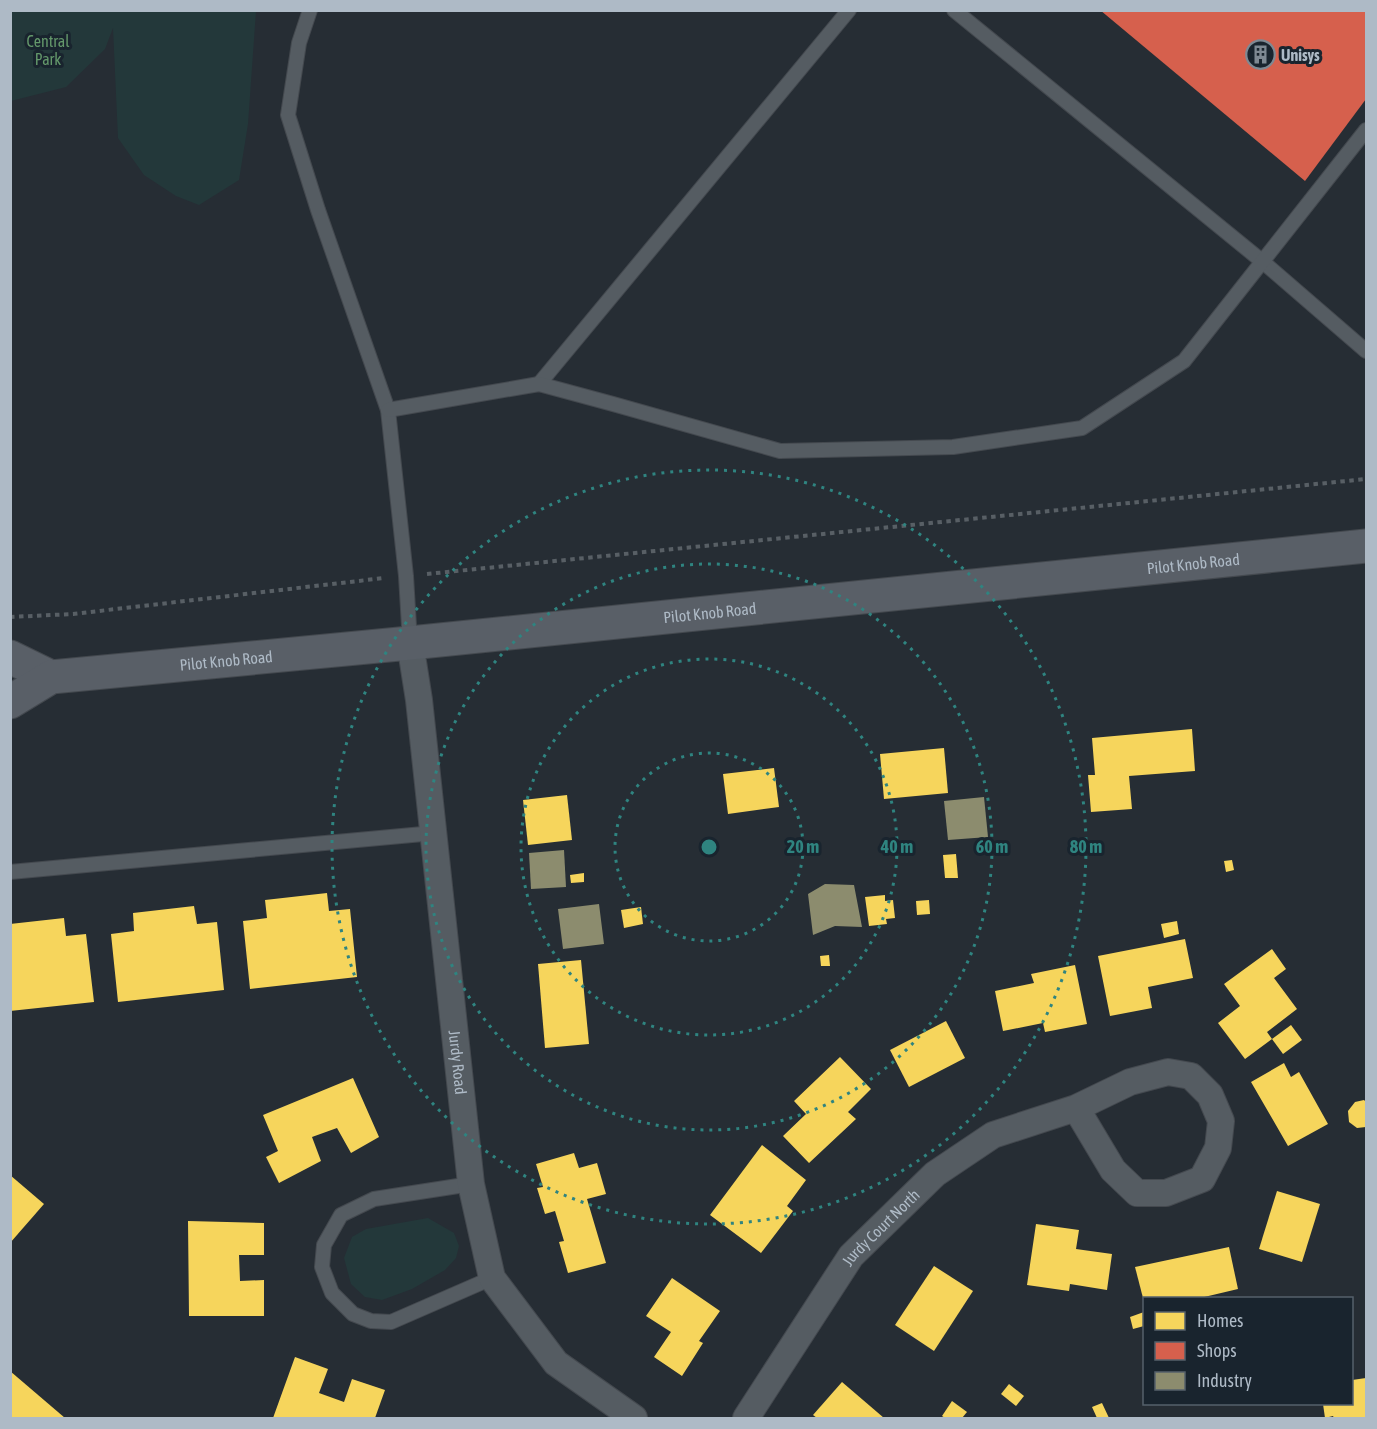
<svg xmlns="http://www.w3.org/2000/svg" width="1377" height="1429" font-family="'Asap Condensed',sans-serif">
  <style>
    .green { fill: #23383a }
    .homes { fill: #f6d55c }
    .shops { fill: #d6604d }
    .industry { fill: #8c8c6e }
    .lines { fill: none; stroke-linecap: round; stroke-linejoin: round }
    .lane-casing { stroke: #44494f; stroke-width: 16 }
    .street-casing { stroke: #44494f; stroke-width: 28 }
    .secondary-casing { stroke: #44494f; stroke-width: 35 }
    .path { stroke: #585f65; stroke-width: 4; stroke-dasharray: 4.5 4.5; stroke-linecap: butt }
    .lane { stroke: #555c62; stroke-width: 14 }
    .street { stroke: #555c62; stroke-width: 26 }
    .secondary { stroke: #595f67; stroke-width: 33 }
    .ring { fill: none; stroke: #2f8480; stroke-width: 3; stroke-dasharray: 3 6 }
    .labels { text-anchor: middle; stroke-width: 6; stroke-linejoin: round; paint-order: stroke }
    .park-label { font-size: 16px; fill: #64986b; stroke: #19242e }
    .poi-label { font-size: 16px; font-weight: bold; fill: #aebac6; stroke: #19242e; text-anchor: start }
    .street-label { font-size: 16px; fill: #aebac6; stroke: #19242e }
    .centre { fill: #2f8480; stroke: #19242e; stroke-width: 3 }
    .ring-label { font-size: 18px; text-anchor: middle; font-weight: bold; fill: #2f8480; stroke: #19242e; stroke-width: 6; stroke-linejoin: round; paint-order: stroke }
  </style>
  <rect width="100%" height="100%" fill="#262d34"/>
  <g class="green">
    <path d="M11 10 256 11 248 124 239 180 199 205 176 196 144 175 118 138 113 28 105 49 66 87 11 101Z"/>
    <path d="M428 1218 454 1233 459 1246 456 1258 445 1270 412 1289 382 1300 365 1297 351 1284 344 1258 352 1237 366 1229Z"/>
  </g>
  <g class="homes">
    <path d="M1192 729 1195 771 1129 776 1132 809 1091 812 1088 775H1095L1092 738Z"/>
    <path d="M944 748 948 793 884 799 880 754Z"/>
    <path d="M774 768 779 807 728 814 723 774Z"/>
    <path d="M567 795 572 840 528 845 523 800Z"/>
    <path d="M956 854 958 878H945L943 855Z"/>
    <path d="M1232 860 1234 870 1226 872 1224 861Z"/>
    <path d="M584 873V882L571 883 570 875Z"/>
    <path d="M327 893 329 911 350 909 357 977 250 989 243 921 267 918 265 900Z"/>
    <path d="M885 895V901L893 900 895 918 886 919 887 924 869 926 865 897Z"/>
    <path d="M929 900 930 914 917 915 916 901Z"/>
    <path d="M194 906 197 924 217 922 224 990 118 1002 111 934 134 931 133 913Z"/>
    <path d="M641 907 643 924 624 928 621 910Z"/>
    <path d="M64 918 66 936 86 934 94 1002 10 1011V924Z"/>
    <path d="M1177 921 1179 934 1164 938 1161 924Z"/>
    <path d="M1185 939 1193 978 1148 987 1152 1008 1110 1016 1098 956Z"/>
    <path d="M1272 949 1286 969 1274 978 1297 1009 1267 1032 1272 1039 1245 1059 1218 1023 1240 1006 1224 984Z"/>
    <path d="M829 955 830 966H821L820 956Z"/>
    <path d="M581 960 589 1044 545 1048 538 964Z"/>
    <path d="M1075 965 1087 1024 1045 1032 1043 1023 1003 1031 995 991 1034 983 1031 974Z"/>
    <path d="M946 1021 965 1058 909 1087 890 1050Z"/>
    <path d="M1291 1025 1302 1040 1283 1054 1272 1039Z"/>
    <path d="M840 1057 871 1089 848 1112 856 1119 809 1163 783 1136 806 1114 794 1101Z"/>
    <path d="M1284 1063 1291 1077 1299 1072 1328 1124 1288 1146 1251 1082Z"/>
    <path d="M353 1078 379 1137 351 1153 337 1128 312 1137 321 1161 279 1183 266 1157 278 1151 263 1115Z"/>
    <path d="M1364 1100 1366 1102V1127L1357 1128 1349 1122 1348 1111 1355 1102Z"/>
    <path d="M762 1145 806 1180 787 1206 793 1211 761 1253 710 1215Z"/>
    <path d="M574 1153 579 1168 597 1163 606 1194 587 1199 606 1263 568 1273 559 1242 564 1241 555 1211 545 1214 537 1188 543 1187 536 1164Z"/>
    <path d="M10 1175 44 1204 10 1243Z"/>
    <path d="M1277 1191 1320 1204 1302 1262 1259 1249Z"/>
    <path d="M188 1221 264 1223V1255H239L240 1281 264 1280V1316H189Z"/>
    <path d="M1036 1224 1079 1230 1076 1249 1112 1254 1107 1290 1070 1284 1069 1291 1027 1285Z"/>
    <path d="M1229 1247 1238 1289 1200 1298H1143L1135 1267Z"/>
    <path d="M934 1266 973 1291 934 1351 895 1325Z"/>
    <path d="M672 1278 720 1311 699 1341 703 1343 682 1376 654 1357 671 1332 646 1316Z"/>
    <path d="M1144 1312V1326L1133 1329 1130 1317Z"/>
    <path d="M295 1357 328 1369 319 1393 344 1402 352 1379 385 1390 375 1418H273Z"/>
    <path d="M10 1371 65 1418H10Z"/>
    <path d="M1366 1378V1418H1334L1333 1416 1325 1418 1323 1404H1352V1380Z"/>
    <path d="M842 1382 884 1418H817L813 1415Z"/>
    <path d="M1009 1384 1024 1396 1016 1406 1001 1394Z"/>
    <path d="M952 1401 967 1412 962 1418H945L942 1416Z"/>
    <path d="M1102 1403 1109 1418H1097L1092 1407Z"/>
  </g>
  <path class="shops" d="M1100 10H1366V99L1305 181Z"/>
  <g class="industry">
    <path d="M984 797 988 837 948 840 944 801Z"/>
    <path d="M564 850 566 887 531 889 529 853Z"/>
    <path d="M825 884 854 885 862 927 835 926 813 935 808 894Z"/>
    <path d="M599 904 604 944 563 949 558 909Z"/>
  </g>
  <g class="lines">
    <defs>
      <g id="lane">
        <path d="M310 10 299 43 288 115 318 210 388 410 406 576 410 643"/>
        <path d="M954 10 1263 262 1366 351"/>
        <path d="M539 384 849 10"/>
        <path d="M388 410 539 384 613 404 780 451 953 447 1082 428 1184 361 1366 130"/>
        <path d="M10 872 434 833"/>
        <path d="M471 1184 374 1199 341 1215 324 1245 322 1267 332 1293 353 1314 371 1321 391 1322 492 1278"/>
      </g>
      <g id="street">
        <path id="s1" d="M410 643 419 700 471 1184 492 1278 556 1363 634 1418"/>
        <path id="s2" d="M746 1418 851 1256 935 1174 993 1135 1076 1108 1130 1082 1168 1072 1191 1076 1210 1095 1221 1121 1218 1148 1202 1179 1166 1193H1137L1113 1170 1076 1108"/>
      </g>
      <g id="secondary">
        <path d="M10 657 51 677"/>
        <path id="s3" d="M10 702 51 677 410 643 1366 546"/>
      </g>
    </defs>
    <use href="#lane" class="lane-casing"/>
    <use href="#street" class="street-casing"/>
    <use href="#secondary" class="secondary-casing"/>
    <g class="path">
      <path d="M427 574 1366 479"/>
      <path d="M10 617 73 614 384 578"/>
    </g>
    <use href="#lane" class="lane"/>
    <use href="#street" class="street"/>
    <use href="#secondary" class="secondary"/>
  </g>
  <g class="ring">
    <circle cx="709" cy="847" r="94"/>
    <circle cx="709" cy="847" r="188"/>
    <circle cx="709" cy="847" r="283"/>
    <circle cx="709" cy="847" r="377"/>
  </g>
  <defs>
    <symbol id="building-ring" viewBox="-11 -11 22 22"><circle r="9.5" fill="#19242e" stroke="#7e8993" stroke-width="1.5"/><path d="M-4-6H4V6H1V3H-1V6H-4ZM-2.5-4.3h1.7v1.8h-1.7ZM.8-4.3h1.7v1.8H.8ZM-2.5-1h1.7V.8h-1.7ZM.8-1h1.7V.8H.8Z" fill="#7e8993"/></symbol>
  </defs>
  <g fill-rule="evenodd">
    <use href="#building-ring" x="1244" y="38" width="33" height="33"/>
  </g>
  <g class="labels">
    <g class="park-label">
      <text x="48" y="47">Central<tspan x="48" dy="18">Park</tspan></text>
    </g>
    <g class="poi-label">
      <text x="1281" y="61">Unisys</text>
    </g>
    <g class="street-label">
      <text dy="6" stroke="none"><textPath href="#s3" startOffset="1196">Pilot Knob Road</textPath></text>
      <text dy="6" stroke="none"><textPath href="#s3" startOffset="710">Pilot Knob Road</textPath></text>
      <text dy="6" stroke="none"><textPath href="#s3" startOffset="224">Pilot Knob Road</textPath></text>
      <text dy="6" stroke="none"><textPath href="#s1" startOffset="422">Jurdy Road</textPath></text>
      <text dy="6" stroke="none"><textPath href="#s2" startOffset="234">Jurdy Court North</textPath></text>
    </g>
  </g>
  <circle cx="709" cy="847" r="9" class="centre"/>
  <g class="ring-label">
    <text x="803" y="853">20 m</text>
    <text x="897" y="853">40 m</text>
    <text x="992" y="853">60 m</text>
    <text x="1086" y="853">80 m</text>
  </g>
  <rect width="1377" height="1429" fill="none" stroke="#aebac6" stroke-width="24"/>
  <rect x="1143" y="1297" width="210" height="108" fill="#19242e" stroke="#55606b" stroke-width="1.5"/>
  <rect x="1155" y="1312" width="30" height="18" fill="#f6d55c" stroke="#55606b" stroke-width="1.5"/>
  <text x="1197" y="1327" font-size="18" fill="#aebac6">Homes</text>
  <rect x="1155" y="1342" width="30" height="18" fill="#d6604d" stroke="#55606b" stroke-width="1.5"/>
  <text x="1197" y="1357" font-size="18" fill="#aebac6">Shops</text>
  <rect x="1155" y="1372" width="30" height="18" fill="#8c8c6e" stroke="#55606b" stroke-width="1.5"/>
  <text x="1197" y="1387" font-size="18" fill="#aebac6">Industry</text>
</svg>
